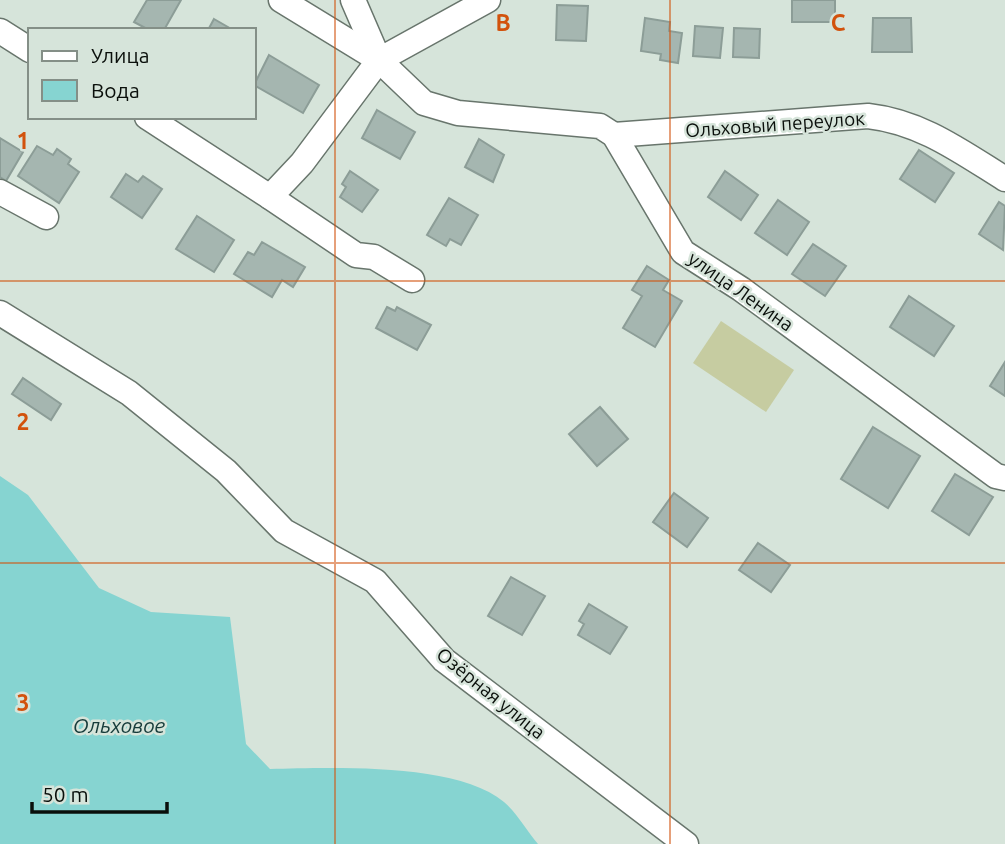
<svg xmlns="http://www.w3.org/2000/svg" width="1005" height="844" font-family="Ubuntu,sans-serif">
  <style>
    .green { fill: #c6cca1 }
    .water { fill: #86d4d1 }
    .building { fill: #a5b6b0; stroke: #8c9d97; stroke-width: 2 }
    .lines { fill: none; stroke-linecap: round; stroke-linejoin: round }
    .minor-casing { stroke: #68756c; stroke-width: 27 }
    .minor { stroke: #fff; stroke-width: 24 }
    .grid { fill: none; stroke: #d2520c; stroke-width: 2; stroke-opacity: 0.55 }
    .labels { text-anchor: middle; stroke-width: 5; stroke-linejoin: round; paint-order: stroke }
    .street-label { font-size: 19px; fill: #0a0f0b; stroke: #d6e4da }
    .water-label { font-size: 21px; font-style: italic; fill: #163c3b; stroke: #d6e4da }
    .grid-label { font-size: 23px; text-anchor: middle; font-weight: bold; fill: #d2520c; stroke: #d6e4da; stroke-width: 5; stroke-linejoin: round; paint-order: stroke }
  </style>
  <rect width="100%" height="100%" fill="#d6e4da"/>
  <path class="green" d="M721 321 794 370 766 412 693 363Z"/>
  <path class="water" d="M0 476 28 495 99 588 151 612 230 617 246 744 270 769C331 768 456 762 504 802 517 813 527 831 538 844H0Z"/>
  <g class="building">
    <path d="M147 0H181L164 30H149L134 22Z"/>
    <rect x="792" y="0" width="43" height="22"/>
    <path d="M557 5 588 6 586 41 556 40Z"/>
    <path d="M645 18 670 22 669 31 682 33 678 63 660 60 661 54 641 51Z"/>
    <path d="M873 18H911L912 52H872Z"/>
    <path d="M214 19 233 30H208Z"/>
    <path d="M695 26 723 28 720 58 693 56Z"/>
    <path d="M734 28 760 29 759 58 733 57Z"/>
    <path d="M269 55 319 85 303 113 254 85Z"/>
    <path d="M377 110 415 132 400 159 362 138Z"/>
    <path d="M0 138 23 152 6 181 0 177Z"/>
    <path d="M479 139 504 155 493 182 465 167Z"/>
    <path d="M37 146 53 155 57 149 71 159 68 164 79 172 59 203 18 176Z"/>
    <path d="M919 150 954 173 935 202 900 179Z"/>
    <path d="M350 171 378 190 362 212 340 197 346 187 342 184Z"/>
    <path d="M725 171 758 195 741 220 708 197Z"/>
    <path d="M126 174 138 182 143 176 162 189 142 218 111 197Z"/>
    <path d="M449 198 478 215 461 245 450 239 446 246 427 235Z"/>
    <path d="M778 200 809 222 787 255 755 233Z"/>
    <path d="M999 202 1005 206 1003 250 979 234Z"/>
    <path d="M197 216 234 240 214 272 176 249Z"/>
    <path d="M262 242 305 267 293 287 282 280 272 297 234 274 248 252 254 255Z"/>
    <path d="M813 244 846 266 825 296 792 274Z"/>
    <path d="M647 266 669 280 663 290 682 301 655 347 623 328 642 296 632 290Z"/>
    <path d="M909 296 954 326 934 356 890 327Z"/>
    <path d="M387 307 395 311 397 307 431 325 417 350 376 328Z"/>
    <path d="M1005 362V396L990 386Z"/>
    <path d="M23 378 61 404 51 420 12 394Z"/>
    <path d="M600 407 628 439 597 466 569 434Z"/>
    <path d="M873 427 920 456 888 508 841 479Z"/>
    <path d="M955 474 993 497 969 535 932 511Z"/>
    <path d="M674 493 708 518 687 547 653 522Z"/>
    <path d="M758 543 790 565 771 592 739 570Z"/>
    <path d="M511 577 545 596 522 635 488 616Z"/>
    <path d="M589 604 627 627 610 654 578 635 584 624 579 621Z"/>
  </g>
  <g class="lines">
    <defs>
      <g id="minor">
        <path d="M281 0 379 60 424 103 458 113 600 126 614 135 683 252 741 289 996 476 1005 478"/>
        <path d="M353 0 379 60 488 0"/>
        <path d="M0 31 30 50"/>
        <path d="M379 60 302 163 270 197 356 255 374 257 412 280"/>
        <path d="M147 117 270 197"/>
        <path d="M614 135 868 116C921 122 960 151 1005 179"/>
        <path d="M0 192 46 217"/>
        <path d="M0 313 129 393 226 471 284 531 375 581 444 660 686 844"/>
      </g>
    </defs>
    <use href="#minor" class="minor-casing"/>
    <use href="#minor" class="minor"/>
  </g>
  <path class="grid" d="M335 0V844M670 0V844M0 281H1005M0 563H1005"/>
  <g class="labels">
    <g class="street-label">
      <text transform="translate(775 124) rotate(-4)" y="7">Ольховый переулок</text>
      <text transform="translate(741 291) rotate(35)" y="7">улица Ленина</text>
      <text transform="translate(491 693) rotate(39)" y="7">Озёрная улица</text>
    </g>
    <g class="water-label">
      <text x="119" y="733">Ольховое</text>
    </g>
  </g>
  <g class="grid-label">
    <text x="503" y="31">B</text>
    <text x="838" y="31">C</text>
    <text x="23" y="149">1</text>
    <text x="23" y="430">2</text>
    <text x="23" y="711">3</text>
  </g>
  <rect x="28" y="28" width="228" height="91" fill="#d6e4da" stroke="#848f87" stroke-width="2"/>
  <rect x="42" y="51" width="35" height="10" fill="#ffffff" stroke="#848f87" stroke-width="2"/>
  <text x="91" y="63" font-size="21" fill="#0a0f0b">Улица</text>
  <rect x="42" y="80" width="35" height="21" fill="#86d4d1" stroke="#848f87" stroke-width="2"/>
  <text x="91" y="98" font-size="21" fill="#0a0f0b">Вода</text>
  <path d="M32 802v10h135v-10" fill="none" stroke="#0a0f0b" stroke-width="3.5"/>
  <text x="42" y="802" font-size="21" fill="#0a0f0b" stroke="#d6e4da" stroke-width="5" paint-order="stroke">50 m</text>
</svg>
